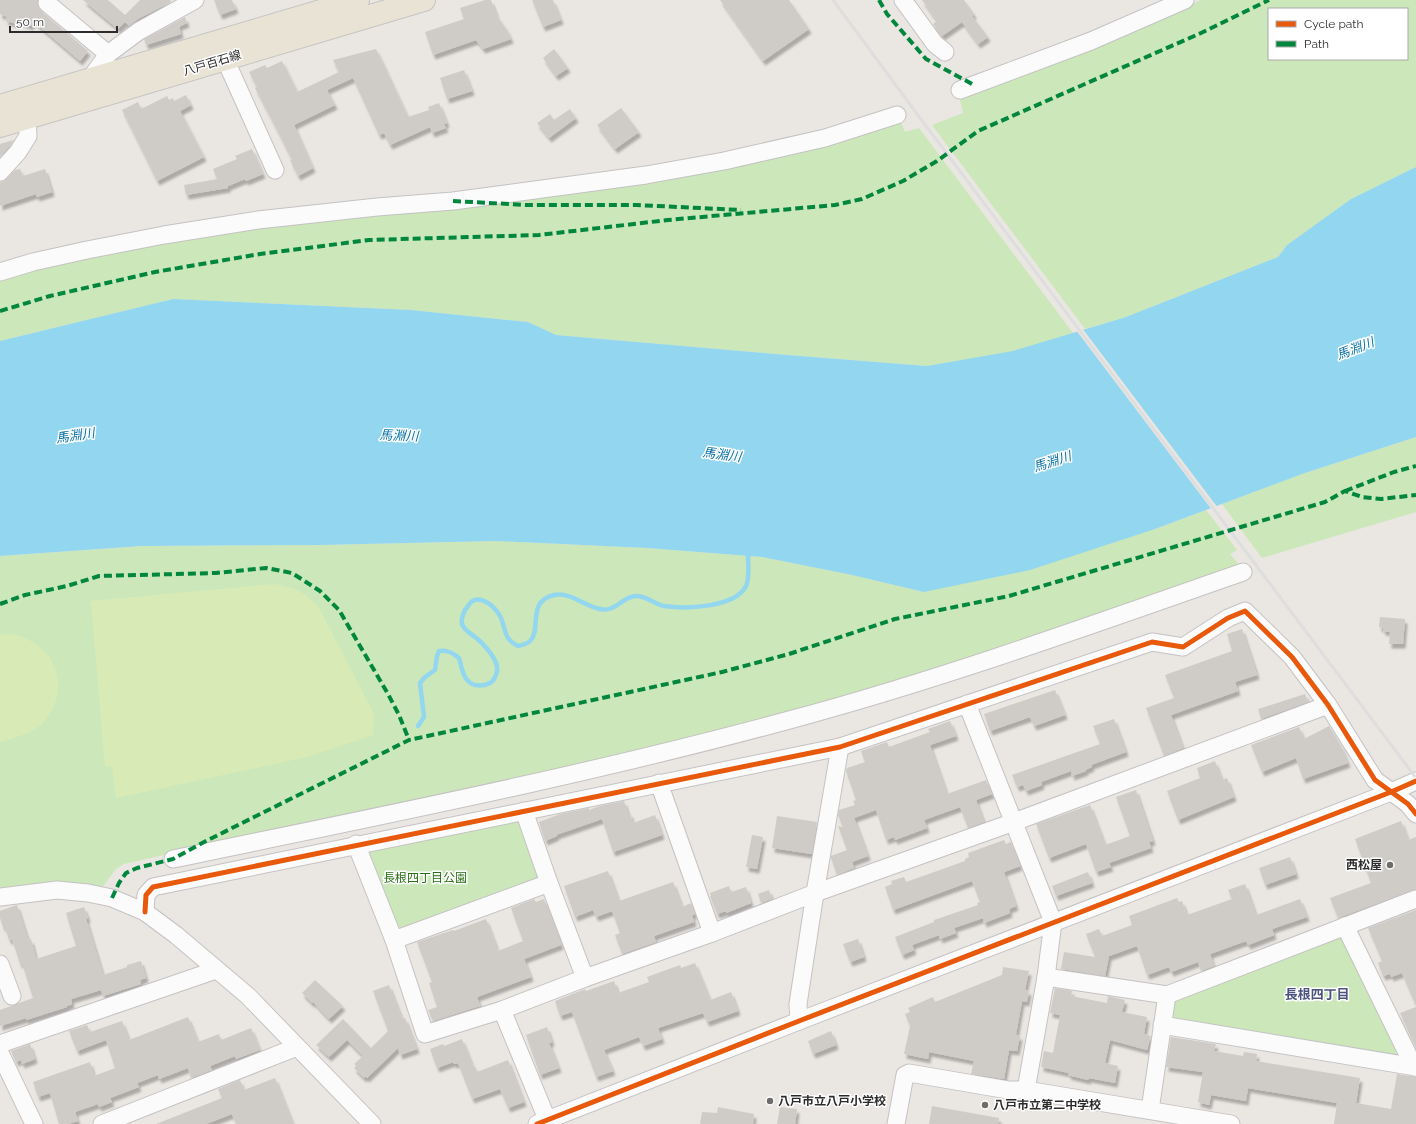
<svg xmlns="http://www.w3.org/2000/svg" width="1416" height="1124" font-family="Raleway,'Noto Sans JP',sans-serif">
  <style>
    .green { fill: #cce7b9; fill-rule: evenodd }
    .pitch { fill: #d8ebb7 }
    .water { fill: #92d7ef }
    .pier { fill: #eae6e2 }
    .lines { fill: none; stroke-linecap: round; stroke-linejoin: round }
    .stream { stroke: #92d7ef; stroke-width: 4.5 }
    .building { fill: #cfccc8; filter: url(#shadow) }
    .minor-casing { stroke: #c4c2c3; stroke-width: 19 }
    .major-casing { stroke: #c6c4c2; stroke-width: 24 }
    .minor { stroke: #fcfbfb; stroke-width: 17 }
    .major { stroke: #e8e3d4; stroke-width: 22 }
    .rail { stroke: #dededf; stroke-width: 3 }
    .quiet { stroke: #00873e; stroke-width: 4; stroke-dasharray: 8 4; stroke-linecap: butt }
    .cycleway-casing { stroke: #fff; stroke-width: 8 }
    .cycleway { stroke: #e8590c; stroke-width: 5 }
    .poi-dot { fill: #6e6d6c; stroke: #fff; stroke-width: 1.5 }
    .labels { text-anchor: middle; stroke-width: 3; stroke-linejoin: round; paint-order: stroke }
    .street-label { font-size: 12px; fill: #2c2c2c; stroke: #fff }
    .poi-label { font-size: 12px; font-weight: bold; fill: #2c2c2c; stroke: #fff; text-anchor: start }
    .park-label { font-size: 12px; fill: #2a6e17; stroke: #fff }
    .water-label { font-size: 13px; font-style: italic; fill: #0770a5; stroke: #fff }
    .neighbourhood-label { font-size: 13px; font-weight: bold; fill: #4a547f; stroke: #fff }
  </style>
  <defs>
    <filter id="shadow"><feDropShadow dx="2.5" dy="4.5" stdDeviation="1" flood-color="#0004"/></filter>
  </defs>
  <rect width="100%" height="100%" fill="#eae6e2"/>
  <g class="green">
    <path d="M1201 0H1416V167L1351 199 1287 245 1278 257 1126 317 1085 329 932 125 963 113 960 100 1094 48ZM1269 9H1407V59H1269Z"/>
    <path d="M900 120 905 132 919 128 1073 333 1012 352 927 366 775 354 555 335 528 322 411 310 173 299 0 341V279L80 258 252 228 438 208Z"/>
    <path d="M1416 437V512L1262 558 1222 504 1305 473Z"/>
    <path d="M1206 510 1237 550 1230 554 1240 566 1070 627 830 701 560 771 235 839 124 864 116 869 101 889 0 890V556H2L142 546 321 545 495 541 647 548 762 557 852 575 924 592 1155 529Z"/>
    <path d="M514 817 522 821 540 874 536 881 404 929 396 926 369 852Z"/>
    <path d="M1337 934 1343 936 1399 1051 1393 1056 1175 1020 1169 1014 1171 1004 1176 998Z"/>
  </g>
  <g class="pitch">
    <path d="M274 584C296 588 302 591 318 606L374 714 373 735 307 757 116 798 112 766 105 767 91 601Z"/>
    <path d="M9 634C14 635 21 636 27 639 61 655 69 696 42 724 32 734 13 738 0 742V635Z"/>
  </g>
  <path class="water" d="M1416 167V437L1305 473 1155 529 1030 570 924 592 852 575 762 557 647 548 495 541 321 545 142 546 0 556V341L173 299 411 310 528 322 556 335 775 354 927 366 1013 351 1126 317 1278 257 1287 245 1351 199Z"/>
  <path class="pier" d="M1082 328 1218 508 1212 510 1076 330Z"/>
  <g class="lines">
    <path class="stream" d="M418 726 424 717 420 683 425 677 435 670 437 656 439 651C448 650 453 653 459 658 462 668 463 682 475 685 481 686 485 686 490 683 494 681 496 676 497 671 499 660 483 643 475 637 470 633 464 630 462 624 461 619 463 614 465 610 467 608 469 604 471 602 481 594 495 607 500 616 504 623 504 632 508 638 511 642 514 644 518 646 522 645 528 644 531 640 541 629 527 601 554 595 571 592 584 606 600 609 615 613 623 596 636 596 647 596 654 604 664 606 685 609 735 608 746 586 750 577 748 565 748 556"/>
  </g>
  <g class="building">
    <path d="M0 0H38V6L41 11 88 51 80 61 33 21 31 26 17 21 16 24 5 20 7 17 0 14Z"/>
    <path d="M83 0H108L125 15 140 0H170L171 2 138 19 129 26 125 22 118 29Z"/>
    <path d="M214 0H232L236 9 220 15Z"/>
    <path d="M485 0H491L497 16 507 30 511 39 483 49 476 40 433 55 425 32 464 19 460 8Z"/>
    <path d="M532 0H553L561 20 543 27Z"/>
    <path d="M720 0H789L809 29 763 61Z"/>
    <path d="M922 0H964L974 14 972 16 988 37 978 44 962 22 942 36 933 24 937 21Z"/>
    <path d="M185 17 187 23 179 26 181 34 146 45 144 39Z"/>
    <path d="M376 49 408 117 429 110 428 107 439 103 447 123 444 124 446 128 432 133 430 127 390 145 384 133 379 135 353 78 327 90 335 105 294 125 313 168 298 176 290 160H292L276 128 255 88 257 87 249 72 265 65 267 68 282 61 297 92 339 72 333 60Z"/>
    <path d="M554 49 568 68 556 76 543 58Z"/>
    <path d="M464 70 472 91 447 99 440 78Z"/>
    <path d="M186 95 191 105 180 111 204 157 157 181 122 110 138 102 141 109 167 96 169 100 173 98 174 101Z"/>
    <path d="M621 108 639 132 615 149 597 125Z"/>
    <path d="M570 109 576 118 549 138 537 123 550 114 554 120Z"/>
    <path d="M14 140 10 146 0 157V144Z"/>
    <path d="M252 149 263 174 246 181 245 179 228 186V188L186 195 184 185 217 179 213 169 237 159 235 156Z"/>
    <path d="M20 169 23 176 45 169 52 192 37 197 36 194 0 206V182L3 181 15 170Z"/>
    <path d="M1380 617 1405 619 1403 644H1389L1390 632 1383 631V628L1379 627Z"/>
    <path d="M1242 629 1257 675 1235 682 1238 691 1171 715 1183 748 1164 756 1146 708 1174 698 1165 675 1232 651 1227 634Z"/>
    <path d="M1055 690 1065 715 1034 726 1030 717 990 731 984 714Z"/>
    <path d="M1305 694 1308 702 1261 719 1258 709Z"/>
    <path d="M1114 719 1126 752 1091 765 1092 767 1085 770 1086 771 1072 776 1071 771 1041 782 1042 785 1026 791 1023 785 1017 787 1012 775 1100 744 1093 726Z"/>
    <path d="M950 721 956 736 930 745 947 794 986 780 992 794 976 800 984 822 968 828 960 807 924 820 927 828 895 840 894 837 886 840 876 810 854 818 868 856 852 862 854 868 837 875 831 858V856L847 850 838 826 843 827 838 815 839 810 855 805 853 801 856 800 846 771 847 768 865 762 861 751 887 742 889 747 930 732 928 729Z"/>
    <path d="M1329 726 1342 748 1348 763 1303 779 1296 758 1262 772 1251 745 1299 727 1304 739Z"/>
    <path d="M1215 761 1222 780 1227 778 1234 797 1178 820 1167 791 1200 778 1197 768Z"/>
    <path d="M1136 790 1153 841 1149 842 1151 848 1109 863 1111 867 1096 872 1086 844 1049 858 1036 824 1090 805 1105 845 1130 836 1116 797Z"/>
    <path d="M624 801 628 813H630L633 823 655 815 662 835 613 852 602 819 556 835 557 836 545 841 539 822 560 814 589 808V810L600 806Z"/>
    <path d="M777 816 817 822 812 854 772 848Z"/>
    <path d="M1401 821 1408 840 1416 837V889L1338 918 1330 898 1371 883 1355 839Z"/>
    <path d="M752 835 763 837 757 869 746 867Z"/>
    <path d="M1004 840 1006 844 1011 842 1020 866 1004 872 1016 906 1009 909 1010 913 984 923 983 918 954 928 956 933 940 939 939 935 912 945 914 950 902 955 895 937 934 922V920L978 905 977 903 980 902 972 881 893 910 885 887 892 884 891 881 904 877 906 882 965 861V859L969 857 968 853Z"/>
    <path d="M1290 857 1296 874 1265 885 1259 868Z"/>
    <path d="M608 871 619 901 673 882 682 907 691 903 695 914 692 915 694 922 654 936 656 942 622 954 615 935 620 933 612 911 596 917 593 910 575 917 564 886Z"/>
    <path d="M1088 872 1092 883 1056 896 1052 886Z"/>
    <path d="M1245 884 1256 915 1300 899 1307 917 1272 929 1274 935 1248 945 1246 941 1210 954 1214 966 1201 971 1198 962 1171 972 1169 967 1147 975 1137 946 1109 956 1105 976 1061 969 1064 952 1095 957 1086 934 1099 929 1102 936 1132 925 1129 916 1177 898 1179 902 1182 901 1187 915 1232 899 1228 890Z"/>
    <path d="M729 886 731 892 746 887 751 903 726 913V911L717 914 710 896H711L710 893Z"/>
    <path d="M769 890 772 899 761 903 758 894Z"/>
    <path d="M534 899 536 902 544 899 561 945 524 959 531 977 477 997 480 1006 433 1021 428 1010 437 1007 429 983 432 982 417 942 453 930 454 931 486 919 498 951 523 941 511 908Z"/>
    <path d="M17 905 28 940 31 939 36 959 76 946 66 913 84 907 88 918 86 919 103 975 127 967V965L141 961 146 978 140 980 141 984 103 996 101 990 71 999 72 1004 67 1006V1007L26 1020V1018L0 1026V1010L33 998 22 963 20 964 12 939 9 940 5 927H3L0 918V911Z"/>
    <path d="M1416 910V1006L1402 973 1391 977 1390 974 1383 976 1378 963 1382 961 1368 928Z"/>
    <path d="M858 939 864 957 850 962 843 944Z"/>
    <path d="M695 963 710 1000 731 992 738 1011 707 1022 703 1013 658 1028 662 1039 643 1046 639 1037 604 1050 613 1071 596 1077 572 1012 560 1016 555 1001 585 989 586 991 614 981 618 993 649 982 647 977 680 965 681 968Z"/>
    <path d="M1003 967 1029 971 1025 990 1029 991 1027 1002 1022 1001 1016 1035 1020 1036 1017 1051 1009 1050 1004 1079 971 1074 974 1061 929 1052 928 1059 904 1054 910 1026 905 1014 910 1012 908 1008 933 997 935 1002 1002 975Z"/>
    <path d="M315 980 343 1006 329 1019 313 1002 312 1003 302 993Z"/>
    <path d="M389 985 402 1019 405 1018 417 1049 400 1055 398 1048 367 1078 365 1076 364 1078 354 1068 356 1066 354 1064 363 1056 347 1040 329 1057 316 1045 343 1019 371 1048 388 1031 373 991Z"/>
    <path d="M1055 988 1072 991 1071 996 1107 1003 1108 996 1125 1000 1122 1012 1147 1017 1144 1034 1151 1036 1147 1050 1110 1040 1105 1063 1118 1066 1115 1083 1089 1078 1088 1080 1068 1075 1069 1073 1041 1067 1044 1051 1053 1053 1060 1015 1050 1013Z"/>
    <path d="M1416 1007V1048L1400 1013Z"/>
    <path d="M188 1017 198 1042 219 1034 221 1040 251 1028 260 1050 236 1059 235 1056 210 1066 212 1070 191 1078 188 1068 159 1079 158 1075 137 1083 139 1087 110 1098 112 1102 99 1107 98 1104 75 1112 78 1121 68 1124H59L50 1093 38 1097 33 1082 90 1062 94 1076 115 1068 106 1040 77 1051 69 1031 87 1025 90 1032 122 1021 129 1040Z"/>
    <path d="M547 1027 552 1042 549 1043 559 1068 540 1075 526 1035Z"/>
    <path d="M831 1031 836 1045 813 1054 808 1041Z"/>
    <path d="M1171 1037 1216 1044 1214 1051 1243 1056 1244 1052 1257 1054 1256 1061 1360 1078 1356 1103 1391 1109 1397 1074 1416 1077V1124H1334L1337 1103 1248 1088 1246 1101 1211 1095 1209 1105 1198 1102 1203 1072 1166 1067Z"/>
    <path d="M462 1039 473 1067 475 1066 477 1072 508 1060 524 1102 508 1108 500 1089 472 1099 458 1063 454 1064 453 1062 437 1068 430 1049 443 1044 444 1046Z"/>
    <path d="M30 1044 35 1059 22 1064 21 1060 16 1062 11 1051Z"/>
    <path d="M275 1078 293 1124H236L232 1114 206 1124H156L222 1098 218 1089 240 1080 244 1090Z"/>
    <path d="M932 1106 999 1118 998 1124H929Z"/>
    <path d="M718 1107 754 1114 753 1124H700L702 1112 717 1113Z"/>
    <path d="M780 1107 797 1109 795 1124H777Z"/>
  </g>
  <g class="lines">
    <defs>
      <g id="minor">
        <path d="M903 0 935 44 945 52"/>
        <path d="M47 3 108 54"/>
        <path d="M225 59 275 170"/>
        <path d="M90 79 108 54 139 31 195 0"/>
        <path d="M960 90 1091 41 1185 0"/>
        <path d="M0 172 18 152 28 136 27 118"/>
        <path d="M0 272 33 262 87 250 164 235 258 220 377 207 453 201 646 175 724 161 825 138 897 115"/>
        <path d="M967 704 1053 922 1046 977 1026 1090"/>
        <path d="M659 783 712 933"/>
        <path d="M524 811 549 883 585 978"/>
        <path d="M356 844 394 940 425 1034 502 1010 585 978 712 933 815 893 1014 822 1328 705"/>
        <path d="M173 859C380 816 588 775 793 719 945 678 1094 624 1243 572"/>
        <path d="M0 897 57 890 88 893 112 898 145 912 176 935 248 996 372 1124"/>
        <path d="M145 912 146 895 153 887 840 747 1152 642 1183 647 1228 618 1245 611 1292 657 1328 705 1375 780 1408 804 1416 814"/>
        <path d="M1345 926 1414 1067"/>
        <path d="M394 940 549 883"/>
        <path d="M0 964 12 996"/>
        <path d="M1046 977 1167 995 1416 899"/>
        <path d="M502 1010 549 1124"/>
        <path d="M799 1021 798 1004 815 893 840 747"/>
        <path d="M1162 1025 1416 1067"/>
        <path d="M0 1044 216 970"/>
        <path d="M0 1053 34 1124"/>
        <path d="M1150 1110 1167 995"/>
        <path d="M102 1124 297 1047"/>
        <path d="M537 1124 799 1021 1391 792 1416 781"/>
        <path d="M896 1124 905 1075 909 1073 1008 1090H1026L1231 1124"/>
      </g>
      <g id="major">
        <path d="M0 106 358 0"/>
        <path d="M0 126 424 0"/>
      </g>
    </defs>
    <use href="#minor" class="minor-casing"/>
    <use href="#major" class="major-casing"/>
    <use href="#minor" class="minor"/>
    <use href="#major" class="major"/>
    <path class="rail" d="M833 0 923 122 1416 778"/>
    <g class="quiet">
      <path d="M879 0 887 14 926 59 974 85"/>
      <path d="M453 201 527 205H637L741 210"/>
      <path d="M0 311 50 296 155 272 260 254 369 240 539 235 668 220 835 205 862 199 903 181 937 161 978 131 1201 33 1269 0"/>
      <path d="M1345 491 1394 472 1416 466"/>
      <path d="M0 604 25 595 67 586 99 576 216 573 266 568 292 573 320 591 339 610 388 694 399 715 409 740"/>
      <path d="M112 898 119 883 126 873 137 868 173 859 206 841 409 740 722 672 789 654 895 619 1009 596 1325 502 1345 491 1362 497 1381 499 1416 495"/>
    </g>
    <defs>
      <g id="cycleway">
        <path d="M145 912 146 895 153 887 840 747 1152 642 1183 647 1228 618 1245 611 1292 657 1328 705 1375 780 1408 804 1416 814"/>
        <path d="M537 1124 799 1021 1391 792 1416 781"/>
      </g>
    </defs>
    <use href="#cycleway" class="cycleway-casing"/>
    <use href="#cycleway" class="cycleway"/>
  </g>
  <g class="poi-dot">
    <circle cx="1390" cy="865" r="4"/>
    <circle cx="770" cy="1101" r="4"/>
    <circle cx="985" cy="1105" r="4"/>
  </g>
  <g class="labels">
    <g class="street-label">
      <text transform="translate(212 63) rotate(-17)" y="4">八戸百石線</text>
    </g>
    <g class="poi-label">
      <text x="1382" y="869" text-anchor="end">西松屋</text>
      <text x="778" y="1105">八戸市立八戸小学校</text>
      <text x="993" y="1109">八戸市立第二中学校</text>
    </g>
    <g class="park-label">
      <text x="425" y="882">長根四丁目公園</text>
    </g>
    <g class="water-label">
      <text transform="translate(1355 348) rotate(-21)" y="5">馬淵川</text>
      <text transform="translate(75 435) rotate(-8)" y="5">馬淵川</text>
      <text transform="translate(399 435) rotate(2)" y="5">馬淵川</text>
      <text transform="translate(722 454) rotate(7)" y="5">馬淵川</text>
      <text transform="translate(1052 461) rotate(-18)" y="5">馬淵川</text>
    </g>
    <g class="neighbourhood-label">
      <text x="1317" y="999">長根四丁目</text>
    </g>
  </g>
  <rect x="1268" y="8" width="140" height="52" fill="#ffffff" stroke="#ababab"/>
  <rect x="1276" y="21" width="20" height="6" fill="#e8590c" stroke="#ababab"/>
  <text x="1304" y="28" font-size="12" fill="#2c2c2c">Cycle path</text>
  <rect x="1276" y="41" width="20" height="6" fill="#00873e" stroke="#ababab"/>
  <text x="1304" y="48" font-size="12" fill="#2c2c2c">Path</text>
  <path d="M10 26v6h107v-6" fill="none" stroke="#2c2c2c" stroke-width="2"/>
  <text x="16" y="26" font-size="12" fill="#2c2c2c" stroke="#ffffff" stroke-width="3" paint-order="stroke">50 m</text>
</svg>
